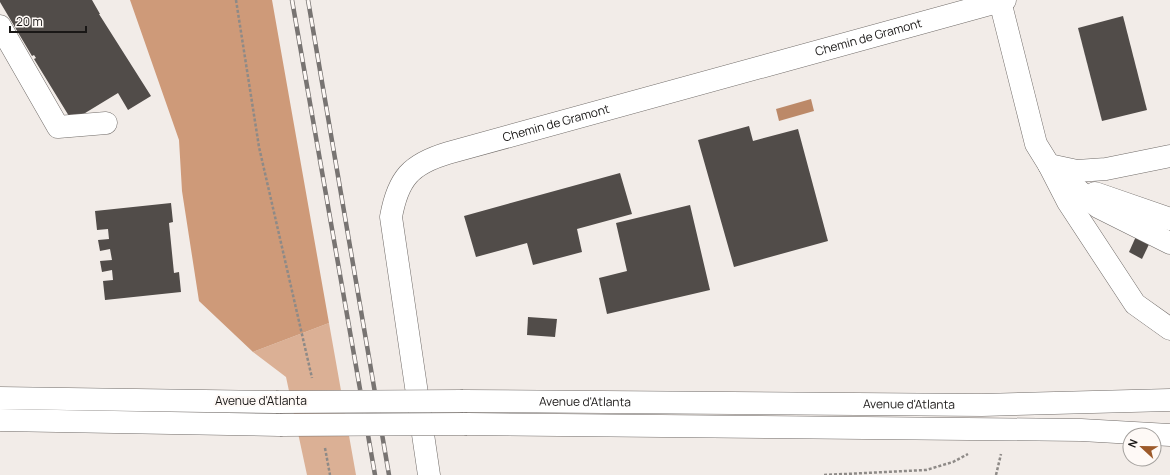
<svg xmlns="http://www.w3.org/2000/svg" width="1170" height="475" font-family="Manrope,sans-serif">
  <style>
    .green { fill: #dbb095 }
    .forest { fill: #ce9a79 }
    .water { fill: #bc8968 }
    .building { fill: #514c49 }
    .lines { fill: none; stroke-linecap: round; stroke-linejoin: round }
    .minor-casing { stroke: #716c69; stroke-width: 23 }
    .major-casing { stroke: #716c69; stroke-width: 23 }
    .path { stroke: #8e8a87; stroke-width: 2.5; stroke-dasharray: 3 2; stroke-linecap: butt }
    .minor { stroke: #fff; stroke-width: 22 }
    .major { stroke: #fff; stroke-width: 22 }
    .rail-casing { stroke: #787472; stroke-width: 4.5 }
    .rail { stroke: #fef9f6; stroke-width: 3; stroke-dasharray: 9; stroke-linecap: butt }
    .major-bridge-casing { stroke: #716c69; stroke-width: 23; stroke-linecap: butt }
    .major-bridge { stroke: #fff; stroke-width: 22 }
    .labels { text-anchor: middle; stroke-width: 4; stroke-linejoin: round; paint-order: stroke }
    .street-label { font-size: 12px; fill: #191716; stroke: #fef9f6 }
  </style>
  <rect width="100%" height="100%" fill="#f2ece8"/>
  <path class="green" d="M329 323 356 475H307L286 377 253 352Z"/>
  <path class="forest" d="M130 0H272L329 323 253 352 199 301 182 191 179 140Z"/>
  <path class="water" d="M811 99 814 111 779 121 776 109Z"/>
  <g class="building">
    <path d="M0 0H92L100 14H99L151 96 128 110 118 93 72 121 34 59 36 58 34 55 32 56 0 2Z"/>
    <path d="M1123 16 1147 110 1102 121 1078 28Z"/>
    <path d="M749 126 753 141 798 129 828 241 734 267 698 140Z"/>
    <path d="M620 173 632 214 577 229 582 252 533 265 527 243 476 257 464 216Z"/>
    <path d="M171 203 173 222 169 223 174 273 179 272 181 292 105 300 103 281 113 280 112 270 102 272 100 261 112 260 110 249 100 251 98 240 109 239 108 229 97 230 95 211Z"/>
    <path d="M690 205 710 290 607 314 599 278 627 271 616 223Z"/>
    <path d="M1138 232 1152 238 1142 259 1129 252Z"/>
    <path d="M528 317 557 319 555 337 527 335Z"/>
  </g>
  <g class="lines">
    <defs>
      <g id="minor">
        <path d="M1000 1 1036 144 1049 165 1098 207 1170 243"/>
        <path d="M0 26 58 127 106 123"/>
        <path d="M1170 156 1106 169 1077 171 1049 165 1068 202 1135 304 1170 329"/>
        <path d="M1095 193 1170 219"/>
        <path id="s1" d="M429 475 391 217C398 178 411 164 448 153L1005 0"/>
      </g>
      <g id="major">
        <path d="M0 398 276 402"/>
        <path id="s2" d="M463 401 982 405 1170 400"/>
        <path d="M0 420 280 425"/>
        <path d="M467 424 1081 430 1170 435"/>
      </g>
    </defs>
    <use href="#minor" class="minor-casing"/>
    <use href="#major" class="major-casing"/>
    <g class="path">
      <path d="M236 0 259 147 312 378"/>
      <path d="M325 448 330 475"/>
      <path d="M824 475 926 470 953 462 968 454"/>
      <path d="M996 475 1001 454"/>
    </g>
    <use href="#minor" class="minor"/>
    <use href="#major" class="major"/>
    <defs>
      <g id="rail">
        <path d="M292 0 375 475"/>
        <path d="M308 0 389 475"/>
      </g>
    </defs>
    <use href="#rail" class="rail-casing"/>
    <use href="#rail" class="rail"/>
    <defs>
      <g id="major-bridge">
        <path d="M276 402 463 401"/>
        <path d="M280 425 467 424"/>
      </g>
    </defs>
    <use href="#major-bridge" class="major-bridge-casing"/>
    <use href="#major-bridge" class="major-bridge"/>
  </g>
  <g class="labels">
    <g class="street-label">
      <text dy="4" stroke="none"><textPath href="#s1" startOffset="789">Chemin de Gramont</textPath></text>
      <text dy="4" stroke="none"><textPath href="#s1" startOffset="465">Chemin de Gramont</textPath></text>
      <text x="261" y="405">Avenue d'Atlanta</text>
      <text dy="4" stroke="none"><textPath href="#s2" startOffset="122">Avenue d'Atlanta</textPath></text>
      <text dy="4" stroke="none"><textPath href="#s2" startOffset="446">Avenue d'Atlanta</textPath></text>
    </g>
  </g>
  <g transform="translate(1142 447) rotate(292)"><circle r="19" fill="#fef9f6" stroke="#a29f9c"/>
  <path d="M0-3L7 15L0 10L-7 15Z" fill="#9d5a2a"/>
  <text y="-6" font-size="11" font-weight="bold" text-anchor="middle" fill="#191716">N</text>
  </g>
  <path d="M10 26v6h76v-6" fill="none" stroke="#191716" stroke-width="2"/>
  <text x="16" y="26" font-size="12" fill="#191716" stroke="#fef9f6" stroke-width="3" paint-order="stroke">20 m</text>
</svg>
